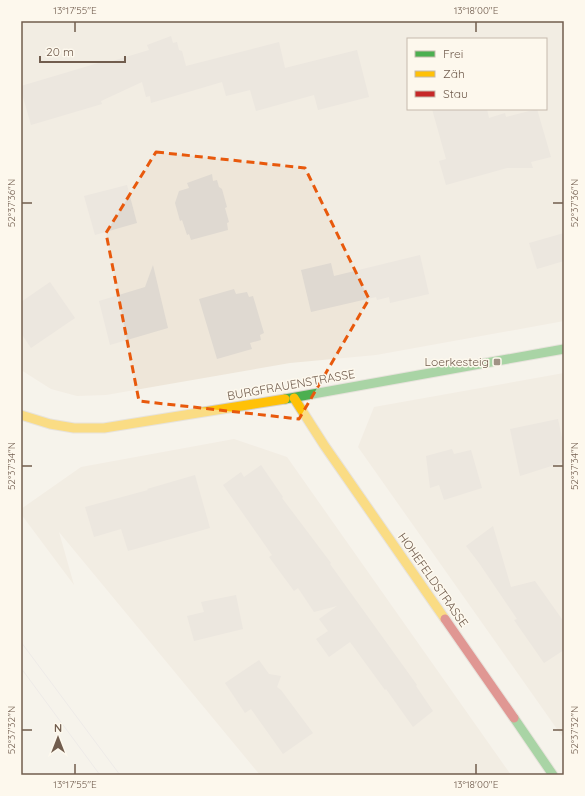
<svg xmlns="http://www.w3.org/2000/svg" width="585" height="796" font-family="Quicksand,sans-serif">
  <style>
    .residential { fill: #eee6d9; fill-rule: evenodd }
    .building { fill: #dfd9d1 }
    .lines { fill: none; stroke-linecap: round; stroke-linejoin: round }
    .fast-casing { stroke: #d5d0c9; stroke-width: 11 }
    .slow-casing { stroke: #d5d0c9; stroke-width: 11 }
    .jam-casing { stroke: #d5d0c9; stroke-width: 11 }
    .fast { stroke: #4caf50; stroke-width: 9 }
    .slow { stroke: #ffc107; stroke-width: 9 }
    .jam { stroke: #c62828; stroke-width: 9 }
    .tram { stroke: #e4e2e4; stroke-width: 1 }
    .marked { fill: none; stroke: #e8590c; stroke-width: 3; stroke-dasharray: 8 5; stroke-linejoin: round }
    .ticks { fill: none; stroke: #715d4e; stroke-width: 1.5 }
    .poi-dot { fill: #a09285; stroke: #fdf8ed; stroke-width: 1.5 }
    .labels { text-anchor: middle; stroke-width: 3; stroke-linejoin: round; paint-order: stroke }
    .poi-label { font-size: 12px; fill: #715d4e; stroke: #fdf8ed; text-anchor: end }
    .street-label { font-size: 12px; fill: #715d4e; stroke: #fdf8ed }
    .neatline { fill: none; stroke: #715d4e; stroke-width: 1.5 }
    .ticks-label { font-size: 10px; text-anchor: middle; fill: #715d4e }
  </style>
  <rect width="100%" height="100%" fill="#f6f3eb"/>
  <g class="residential">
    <path d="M21 21H564V321L376 355 290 363 106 395 77 396 51 389 21 370ZM408 39H546V109H408Z"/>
    <path d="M564 373V739L358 447 374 407Z"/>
    <path d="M234 439 287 457 511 775H260L59 532 74 585 21 514V509L81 467Z"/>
  </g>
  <g class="building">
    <path d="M171 36 173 43 177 42 179 50 182 51 186 66 279 42 285 68 357 50 369 97 318 110 314 95 256 111 250 90 226 96 222 82 151 103 150 96 146 97 142 82 101 101 102 104 31 125 21 90V86L105 61 106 63 149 50 147 45Z"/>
    <path d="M432 109H487L489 118 505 113 506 117 537 109 551 157 531 162 533 168H507L446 185 439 161 446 159Z"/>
    <path d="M212 174 213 181 217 180 219 187 222 189 227 207 225 208 229 222 227 223 228 230 191 240 189 234 187 235 182 220 180 221 175 203 179 191 189 188 187 183Z"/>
    <path d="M127 185 137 223 95 235 84 196Z"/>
    <path d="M564 233V261L537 269 529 243Z"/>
    <path d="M420 255 429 294 390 303 389 297 377 300 376 297 311 312 301 270 331 263 334 276Z"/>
    <path d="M153 265 168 328 110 345 99 301 145 287Z"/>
    <path d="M50 282 75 318 31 348 21 333V302Z"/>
    <path d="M234 289 236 294 247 292 249 297 253 296 264 333 260 335 261 340 250 343 252 349 217 359 199 299Z"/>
    <path d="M558 419 564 447V462L520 476 510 429Z"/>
    <path d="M452 449 454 454 471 450 482 488 444 500 439 485 430 488 426 456Z"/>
    <path d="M261 465 283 497 282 498 331 563 330 564 417 685 416 686 433 711 413 727 386 689 385 690 350 642 329 657 316 639 328 631 319 619 337 606 314 612 298 588 294 591 269 557 272 555 223 485 241 472 244 477Z"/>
    <path d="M195 475 210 528 128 551 121 529 94 537 85 507 148 490 147 489Z"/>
    <path d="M493 526 511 587 535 581 564 622V650L544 663 514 620 517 619 479 563 466 546Z"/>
    <path d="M236 595 243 629 194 641 187 616 204 612 201 602Z"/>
    <path d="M259 660 269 674 281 676 277 687 281 690 313 733 283 754 251 709 245 713 225 683Z"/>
  </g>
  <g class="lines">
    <defs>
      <g id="fast">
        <path d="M285 399 564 349"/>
        <path d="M514 718 553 775"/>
      </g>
      <g id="slow">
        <path d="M294 398 324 445 445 619"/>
        <path d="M21 415 50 424 74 428H104L285 399"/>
      </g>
      <path id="jam" d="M445 619 514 718"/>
    </defs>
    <use href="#fast" class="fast-casing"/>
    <use href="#slow" class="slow-casing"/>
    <use href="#jam" class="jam-casing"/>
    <use href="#fast" class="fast"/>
    <use href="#slow" class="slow"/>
    <use href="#jam" class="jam"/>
    <g class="tram">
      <path d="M21 642 120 775"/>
      <path d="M21 668 100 775"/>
    </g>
  </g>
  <path d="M0 0H585V796H0ZM156 152 305 168 369 299 299 419 139 401 106 233Z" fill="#f6f3eb" fill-opacity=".55" fill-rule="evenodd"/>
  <path class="marked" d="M156 152 305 168 369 299 299 419 139 401 106 233Z"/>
  <path class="ticks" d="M75 22V32M476 22V32M22 203H32M553 203H563M22 466H32M553 466H563M22 730H32M553 730H563M75 764V774M476 764V774"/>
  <rect class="poi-dot" x="493" y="358" width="8" height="8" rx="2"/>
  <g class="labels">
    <g class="poi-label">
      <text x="489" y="366">Loerkesteig</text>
    </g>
    <g class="street-label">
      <text transform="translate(291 385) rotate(-10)" y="4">BURGFRAUENSTRASSE</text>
      <text transform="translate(433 580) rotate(55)" y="4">HOHEFELDSTRASSE</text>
    </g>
  </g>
  <rect width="585" height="796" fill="none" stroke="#fdf8ed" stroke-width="44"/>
  <rect x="407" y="38" width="140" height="72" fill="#fdf8ed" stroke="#c5baad"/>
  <rect x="415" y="51" width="20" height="6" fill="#4caf50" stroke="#c5baad"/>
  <text x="443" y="58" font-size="12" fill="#715d4e">Frei</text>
  <rect x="415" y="71" width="20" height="6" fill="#ffc107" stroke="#c5baad"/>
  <text x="443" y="78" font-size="12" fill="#715d4e">Zäh</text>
  <rect x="415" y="91" width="20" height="6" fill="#c62828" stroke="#c5baad"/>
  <text x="443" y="98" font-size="12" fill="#715d4e">Stau</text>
  <g transform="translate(58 738)" stroke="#fdf8ed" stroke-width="3" paint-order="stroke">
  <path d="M0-3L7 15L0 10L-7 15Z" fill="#715d4e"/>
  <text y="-6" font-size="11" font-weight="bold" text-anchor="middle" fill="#715d4e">N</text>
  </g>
  <path d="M40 56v6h85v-6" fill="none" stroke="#715d4e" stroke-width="2"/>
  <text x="46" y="56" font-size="12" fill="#715d4e" stroke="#fdf8ed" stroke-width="3" paint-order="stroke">20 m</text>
  <rect x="22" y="22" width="541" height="752" class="neatline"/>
  <g class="ticks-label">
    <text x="75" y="14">13°17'55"E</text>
    <text x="476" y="14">13°18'00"E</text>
    <text transform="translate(11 203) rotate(-90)" y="4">52°37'36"N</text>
    <text transform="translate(574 203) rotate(-90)" y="4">52°37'36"N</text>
    <text transform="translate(11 466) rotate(-90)" y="4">52°37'34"N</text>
    <text transform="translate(574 466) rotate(-90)" y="4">52°37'34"N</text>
    <text transform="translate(11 730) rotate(-90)" y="4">52°37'32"N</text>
    <text transform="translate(574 730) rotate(-90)" y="4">52°37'32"N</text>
    <text x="75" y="788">13°17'55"E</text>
    <text x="476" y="788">13°18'00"E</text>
  </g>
</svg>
